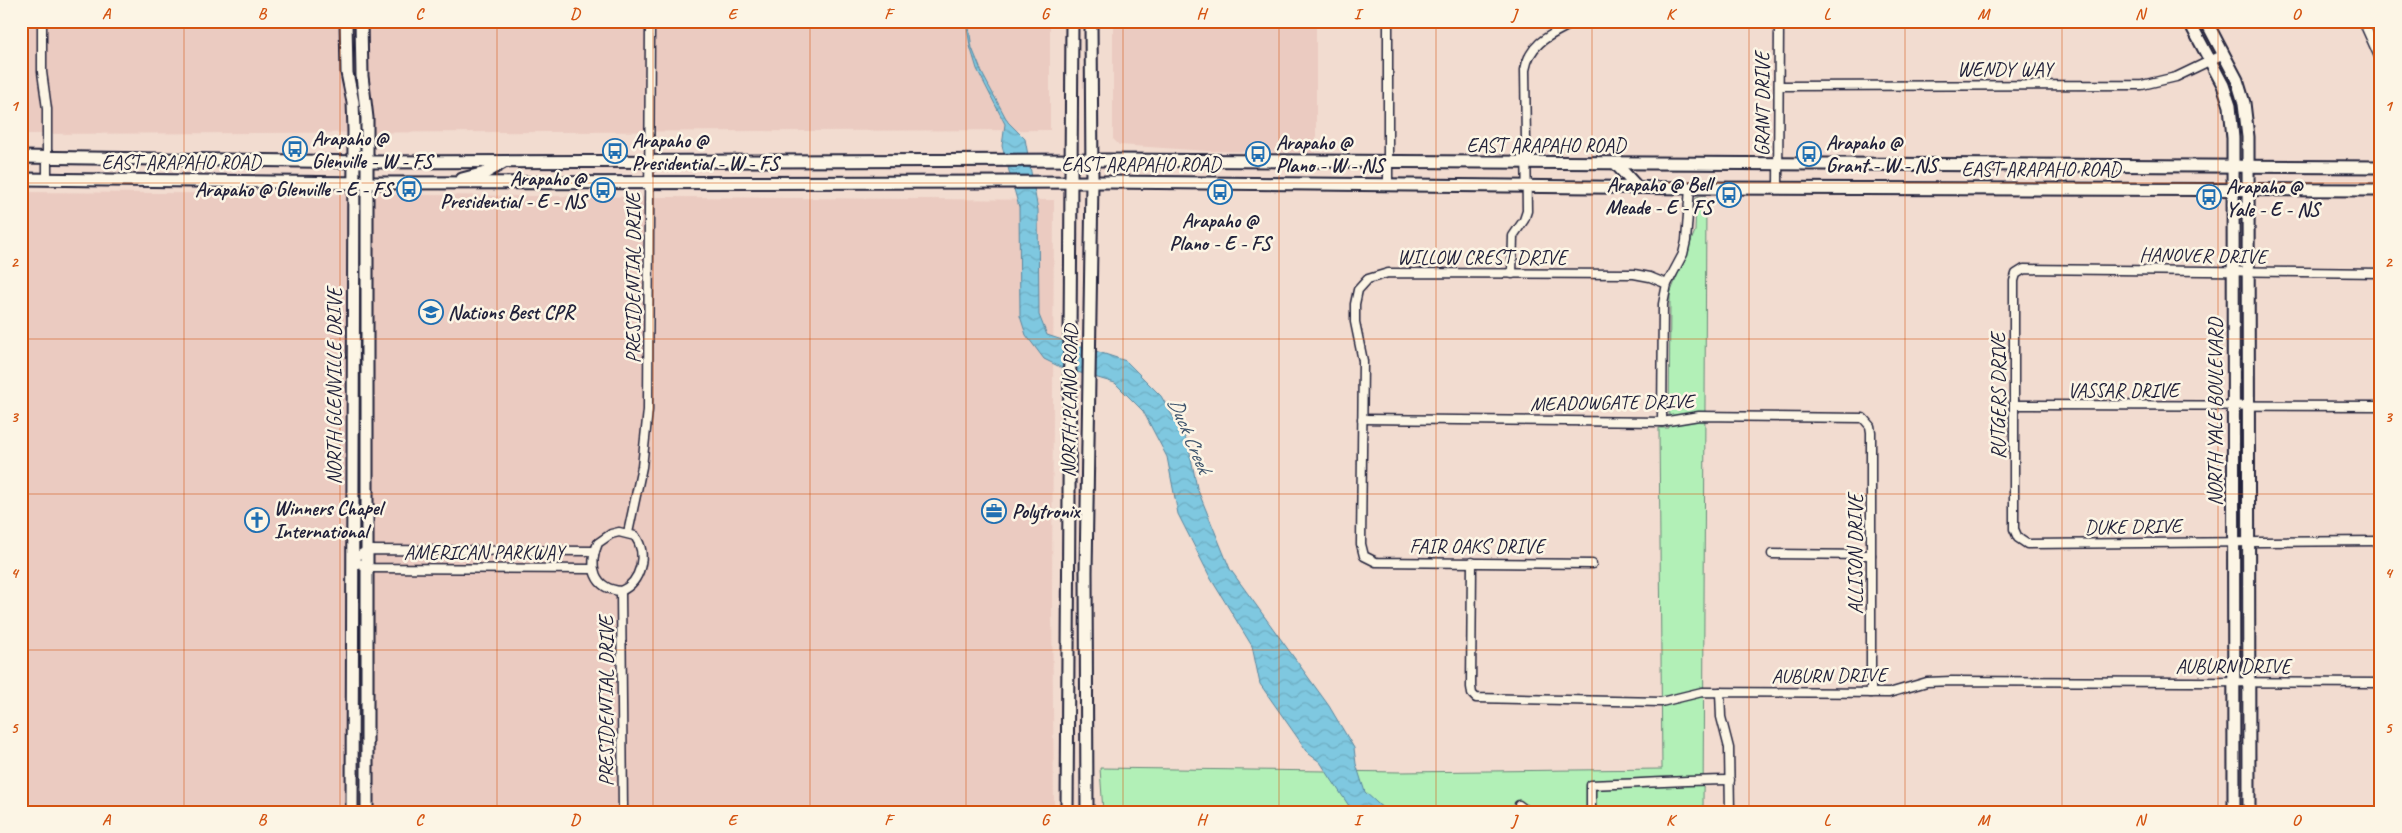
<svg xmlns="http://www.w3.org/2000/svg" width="2402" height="833" font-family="Caveat,sans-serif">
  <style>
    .built { fill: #ebcbc1 }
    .green { fill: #b2f0b7; stroke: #6a8979 }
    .water { fill: url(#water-waves); stroke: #5a869e }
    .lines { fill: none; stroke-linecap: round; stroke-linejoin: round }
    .street-casing { stroke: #22223b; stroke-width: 11 }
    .secondary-casing { stroke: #22223b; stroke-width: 15 }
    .street { stroke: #fcf5e5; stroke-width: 8 }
    .secondary { stroke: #fcf5e5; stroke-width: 11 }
    .grid { fill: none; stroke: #d45411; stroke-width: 1; stroke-opacity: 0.55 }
    .labels { text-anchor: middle; stroke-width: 5; stroke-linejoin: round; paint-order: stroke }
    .street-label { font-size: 20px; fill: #22223b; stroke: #fcf5e5 }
    .poi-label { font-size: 20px; font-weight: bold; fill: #22223b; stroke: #fcf5e5; text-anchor: start }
    .water-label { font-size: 21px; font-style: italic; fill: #3e546d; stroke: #fcf5e5 }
    .neatline { fill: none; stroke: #d45411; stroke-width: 2 }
    .grid-label { font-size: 16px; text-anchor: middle; font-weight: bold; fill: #d45411 }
  </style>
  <defs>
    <pattern id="water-waves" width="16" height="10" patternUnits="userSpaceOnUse" patternTransform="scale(1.25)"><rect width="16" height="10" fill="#7fc8e0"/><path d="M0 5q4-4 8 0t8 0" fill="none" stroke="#6dacc1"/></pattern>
  </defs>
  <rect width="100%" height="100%" fill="#f2dcd0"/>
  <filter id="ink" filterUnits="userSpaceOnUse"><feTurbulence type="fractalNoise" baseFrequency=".02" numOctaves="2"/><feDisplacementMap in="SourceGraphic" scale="10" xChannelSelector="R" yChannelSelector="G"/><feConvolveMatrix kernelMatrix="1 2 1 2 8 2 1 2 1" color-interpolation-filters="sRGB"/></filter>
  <g filter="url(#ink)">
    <g class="built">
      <path d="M21 21H1050V130L21 134Z"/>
      <path d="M1113 21H1316V153L1207 151 1119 145 1113 139Z"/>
      <path d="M21 192 1054 200 1052 597 1054 812H21Z"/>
    </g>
    <path class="green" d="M1696 198H1706L1703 812H1103L1100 768 1401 772 1662 769 1659 428H1669L1670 294 1695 231Z"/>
    <path class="water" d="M966 21H968L972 48 983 75 1008 122 1025 139 1038 210 1039 315 1047 335 1126 361 1161 396 1188 443 1197 488 1230 569 1329 706 1354 748 1356 764 1365 792 1387 812H1353L1320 762 1309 754 1260 684 1252 646 1211 579 1178 514 1167 457 1143 411 1115 383 1060 367 1044 359 1026 335 1020 316 1019 207 1002 146 1005 124 977 69 970 46Z"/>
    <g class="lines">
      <defs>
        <g id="street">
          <path d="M42 21V72L47 109V180"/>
          <path d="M2363 21 2381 61"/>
          <path d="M1779 86 2142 85 2176 77 2224 54"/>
          <path d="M1388 185V21"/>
          <path d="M1778 187 1779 21"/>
          <path d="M2381 273 2024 269 2016 274 2014 281V529L2018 538 2027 544 2381 541"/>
          <path d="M1512 274 1513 236 1524 220 1527 211 1525 70C1530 41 1553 34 1577 21"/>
          <path d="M2014 405 2381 406"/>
          <path d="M1362 419 1662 422 1699 416 1863 418 1870 426 1871 432V693"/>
          <path d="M1662 422 1663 304 1667 284 1683 254 1686 241 1690 188"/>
          <path d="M619 532 635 536C648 554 641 582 621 591 594 589 588 566 598 543L611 534Z"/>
          <path d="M628 533 642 467 648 410 650 21"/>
          <path d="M1772 554 1871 555"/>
          <path d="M1472 562 1471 687 1472 694 1476 698 1661 702 1702 692 1889 693 1927 682 1951 681 2381 683"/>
          <path d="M1592 564 1376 562 1364 556 1361 544 1363 361 1355 322V304L1358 290 1368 279 1388 273 1634 274 1650 277 1667 284"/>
          <path d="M593 569 367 568 353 559 367 550 595 551"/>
          <path d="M621 591 623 812"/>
          <path d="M1720 692 1721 717 1729 748 1730 812"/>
          <path d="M1519 805 1528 812"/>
          <path d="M1591 812V785C1638 784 1683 780 1730 780"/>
        </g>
        <g id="secondary">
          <path d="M346 21 347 73 353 102 354 130 352 812"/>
          <path d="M361 21 362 76 367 118V812"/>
          <path d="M2189 21 2223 85 2230 106 2233 138 2234 812"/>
          <path d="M2206 21 2237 80 2244 103 2248 137 2249 812"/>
          <path d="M21 157 367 162 1110 160 2381 167"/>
          <path d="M1616 164 1637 187"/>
          <path d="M21 179 366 183 1110 182 1690 188 2381 190"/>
          <path d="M462 179 485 173 504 162"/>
          <path d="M1067 812 1072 21"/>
          <path d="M1087 812 1086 572 1092 182 1091 21"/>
        </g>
      </defs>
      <use href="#street" class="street-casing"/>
      <use href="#secondary" class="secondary-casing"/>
      <use href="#street" class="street"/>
      <use href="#secondary" class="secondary"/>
    </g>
  </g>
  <path class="grid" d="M184 21V812M340 21V812M497 21V812M653 21V812M810 21V812M966 21V812M1123 21V812M1279 21V812M1436 21V812M1592 21V812M1749 21V812M1905 21V812M2062 21V812M2218 21V812M21 183H2381M21 339H2381M21 494H2381M21 650H2381"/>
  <defs>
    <symbol id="bus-ring" viewBox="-11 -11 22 22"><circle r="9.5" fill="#fcf5e5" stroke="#1f6fb2" stroke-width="1.5"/><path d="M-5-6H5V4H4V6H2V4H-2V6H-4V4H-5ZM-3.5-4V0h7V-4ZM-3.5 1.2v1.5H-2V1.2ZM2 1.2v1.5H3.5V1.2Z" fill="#1f6fb2"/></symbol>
    <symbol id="school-ring" viewBox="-11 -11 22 22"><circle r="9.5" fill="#fcf5e5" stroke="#1f6fb2" stroke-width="1.5"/><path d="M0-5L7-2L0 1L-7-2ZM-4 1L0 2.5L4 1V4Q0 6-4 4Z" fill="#1f6fb2"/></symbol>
    <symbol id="office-ring" viewBox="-11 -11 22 22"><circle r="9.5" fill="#fcf5e5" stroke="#1f6fb2" stroke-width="1.5"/><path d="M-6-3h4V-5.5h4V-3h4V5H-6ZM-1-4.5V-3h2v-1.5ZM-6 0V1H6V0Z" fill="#1f6fb2"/></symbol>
    <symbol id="church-ring" viewBox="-11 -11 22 22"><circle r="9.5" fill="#fcf5e5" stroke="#1f6fb2" stroke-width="1.5"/><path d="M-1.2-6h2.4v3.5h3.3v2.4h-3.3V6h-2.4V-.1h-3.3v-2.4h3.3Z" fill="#1f6fb2"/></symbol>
  </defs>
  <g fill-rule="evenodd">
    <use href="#bus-ring" x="281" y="135" width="28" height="28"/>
    <use href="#bus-ring" x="601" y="137" width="28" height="28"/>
    <use href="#bus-ring" x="1244" y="140" width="28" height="28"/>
    <use href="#bus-ring" x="1795" y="140" width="28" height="28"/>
    <use href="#bus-ring" x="395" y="175" width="28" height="28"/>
    <use href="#bus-ring" x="589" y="176" width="28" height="28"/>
    <use href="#bus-ring" x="1206" y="178" width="28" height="28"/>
    <use href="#bus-ring" x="1715" y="181" width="28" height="28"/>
    <use href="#bus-ring" x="2195" y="183" width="28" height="28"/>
    <use href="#school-ring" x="417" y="298" width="28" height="28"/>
    <use href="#office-ring" x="980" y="497" width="28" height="28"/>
    <use href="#church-ring" x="243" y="506" width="28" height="28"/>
  </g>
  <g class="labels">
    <g class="street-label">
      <text x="2005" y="76">WENDY WAY</text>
      <text transform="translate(1762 104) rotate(-90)" y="7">GRANT DRIVE</text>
      <text x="1546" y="152">EAST ARAPAHO ROAD</text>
      <text x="181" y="169">EAST ARAPAHO ROAD</text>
      <text x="1141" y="171">EAST ARAPAHO ROAD</text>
      <text x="2041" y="176">EAST ARAPAHO ROAD</text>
      <text transform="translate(2203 255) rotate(1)" y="7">HANOVER DRIVE</text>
      <text x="1482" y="264">WILLOW CREST DRIVE</text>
      <text transform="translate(633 278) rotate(-90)" y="7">PRESIDENTIAL DRIVE</text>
      <text transform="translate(334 386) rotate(-90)" y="7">NORTH GLENVILLE DRIVE</text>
      <text x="2123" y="397">VASSAR DRIVE</text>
      <text transform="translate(1998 396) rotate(-90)" y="7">RUTGERS DRIVE</text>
      <text transform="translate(1069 401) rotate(-89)" y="7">NORTH PLANO ROAD</text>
      <text transform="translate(1612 402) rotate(-1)" y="7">MEADOWGATE DRIVE</text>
      <text transform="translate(2215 412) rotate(-90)" y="7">NORTH YALE BOULEVARD</text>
      <text transform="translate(2133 526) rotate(-1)" y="7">DUKE DRIVE</text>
      <text x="1477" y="553">FAIR OAKS DRIVE</text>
      <text x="484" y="559">AMERICAN PARKWAY</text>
      <text transform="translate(1855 554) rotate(-90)" y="7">ALLISON DRIVE</text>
      <text x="2233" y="673">AUBURN DRIVE</text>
      <text transform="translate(1829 675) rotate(-1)" y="7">AUBURN DRIVE</text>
      <text transform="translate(606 701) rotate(-90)" y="7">PRESIDENTIAL DRIVE</text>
    </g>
    <g class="poi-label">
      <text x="312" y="145">Arapaho @<tspan x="312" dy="23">Glenville - W - FS</tspan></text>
      <text x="632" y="147">Arapaho @<tspan x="632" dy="23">Presidential - W - FS</tspan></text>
      <text x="1276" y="149">Arapaho @<tspan x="1276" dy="23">Plano - W - NS</tspan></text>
      <text x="1826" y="149">Arapaho @<tspan x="1826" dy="23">Grant - W - NS</tspan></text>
      <text x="586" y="185" text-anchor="end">Arapaho @<tspan x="586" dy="23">Presidential - E - NS</tspan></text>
      <text x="1712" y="191" text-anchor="end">Arapaho @ Bell<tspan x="1712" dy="23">Meade - E - FS</tspan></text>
      <text x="2226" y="193">Arapaho @<tspan x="2226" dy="23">Yale - E - NS</tspan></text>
      <text x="392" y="196" text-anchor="end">Arapaho @ Glenville - E - FS</text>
      <text x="1220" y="227" text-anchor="middle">Arapaho @<tspan x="1220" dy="23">Plano - E - FS</tspan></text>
      <text x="448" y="319">Nations Best CPR</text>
      <text x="274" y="515">Winners Chapel<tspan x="274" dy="23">International</tspan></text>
      <text x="1012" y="518">Polytronix</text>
    </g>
    <g class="water-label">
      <text transform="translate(1190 435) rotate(67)" y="7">Duck Creek</text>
    </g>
  </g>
  <rect width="2402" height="833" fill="none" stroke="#fcf5e5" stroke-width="55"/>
  <rect x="28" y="28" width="2346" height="778" class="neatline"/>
  <g class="grid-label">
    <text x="106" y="19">A</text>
    <text x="262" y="19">B</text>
    <text x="419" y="19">C</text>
    <text x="575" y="19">D</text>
    <text x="732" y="19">E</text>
    <text x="888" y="19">F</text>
    <text x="1045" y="19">G</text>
    <text x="1201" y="19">H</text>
    <text x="1357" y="19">I</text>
    <text x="1514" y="19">J</text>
    <text x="1670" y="19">K</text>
    <text x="1827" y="19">L</text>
    <text x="1983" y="19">M</text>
    <text x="2140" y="19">N</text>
    <text x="2296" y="19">O</text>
    <text x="14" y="111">1</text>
    <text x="2388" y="111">1</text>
    <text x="14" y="267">2</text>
    <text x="2388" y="267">2</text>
    <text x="14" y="422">3</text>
    <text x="2388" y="422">3</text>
    <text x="14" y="578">4</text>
    <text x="2388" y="578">4</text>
    <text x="14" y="733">5</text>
    <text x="2388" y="733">5</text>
    <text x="106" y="825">A</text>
    <text x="262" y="825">B</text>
    <text x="419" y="825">C</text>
    <text x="575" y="825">D</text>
    <text x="732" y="825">E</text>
    <text x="888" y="825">F</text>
    <text x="1045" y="825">G</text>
    <text x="1201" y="825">H</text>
    <text x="1357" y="825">I</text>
    <text x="1514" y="825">J</text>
    <text x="1670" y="825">K</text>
    <text x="1827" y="825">L</text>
    <text x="1983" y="825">M</text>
    <text x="2140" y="825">N</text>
    <text x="2296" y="825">O</text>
  </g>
</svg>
